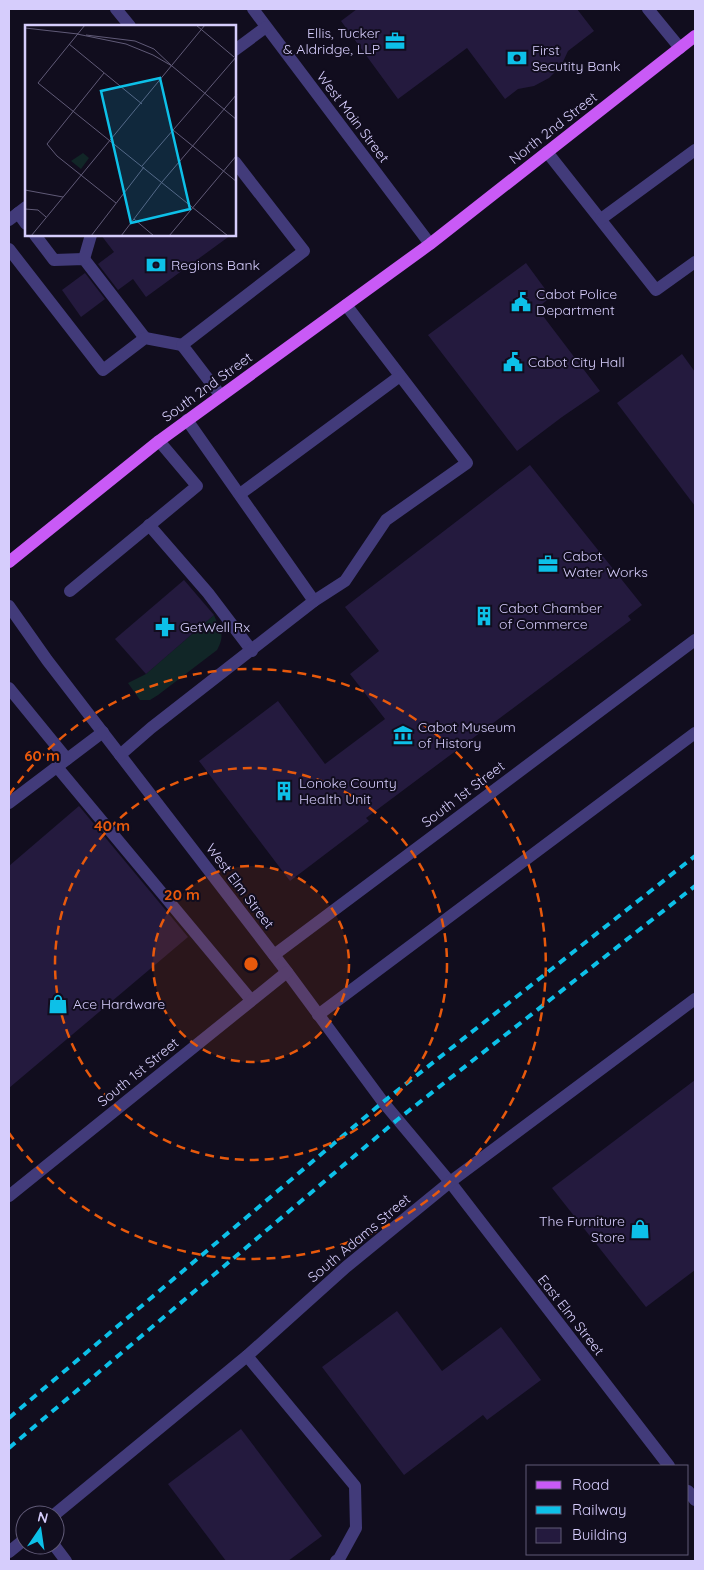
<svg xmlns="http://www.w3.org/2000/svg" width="704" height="1570" font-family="Quicksand,sans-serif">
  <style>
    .green { fill: #112627 }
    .building { fill: #241a3e }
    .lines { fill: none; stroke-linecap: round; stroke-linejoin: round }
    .minor { stroke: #423b7a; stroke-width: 12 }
    .major { stroke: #c95af6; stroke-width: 12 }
    .rail { stroke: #0dc0e8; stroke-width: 4; stroke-dasharray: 8 6; stroke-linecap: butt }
    .ring { fill: none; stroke: #e8590c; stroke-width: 2.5; stroke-dasharray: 9 6 }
    .labels { text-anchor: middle; stroke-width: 4; stroke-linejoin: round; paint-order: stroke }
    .poi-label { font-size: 14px; fill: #d6cdfc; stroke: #110d1e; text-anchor: start }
    .street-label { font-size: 14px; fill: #d6cdfc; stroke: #110d1e }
    .inset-road { fill: none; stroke: #605a77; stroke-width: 1 }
    .view { fill: #0dc0e8; fill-opacity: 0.15; stroke: #0dc0e8; stroke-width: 2.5 }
    .inset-edge { fill: none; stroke: #d6cdfc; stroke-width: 2.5 }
    .centre { fill: #e8590c; stroke: #110d1e; stroke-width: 2.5 }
    .ring-label { font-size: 15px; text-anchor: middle; font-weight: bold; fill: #e8590c; stroke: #110d1e; stroke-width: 4; stroke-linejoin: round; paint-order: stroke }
  </style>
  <rect width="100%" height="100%" fill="#110d1e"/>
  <path class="green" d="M214 615C220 631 226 634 217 650L158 695 150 700H140L128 683 146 674Z"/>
  <g class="building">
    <path d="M357 9H577L594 31 568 51 561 66 549 78 534 86 518 89 505 99 467 48 398 99 341 21Z"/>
    <path d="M101 235H231L146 297 133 279 118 290 98 264 114 252Z"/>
    <path d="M526 263 551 297 537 308 600 391 562 417 517 451 428 335Z"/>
    <path d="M85 273 105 299 81 317 62 290Z"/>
    <path d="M682 354 695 372V506L617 403Z"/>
    <path d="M530 465 642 605 628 616 631 620 366 818 369 821 290 881 199 761 278 701 325 764 385 719 350 674 379 651 345 607Z"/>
    <path d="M184 580 214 615 146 674 115 639Z"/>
    <path d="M79 806 188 937 9 1088V866Z"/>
    <path d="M695 1080V1270L646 1307 552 1188Z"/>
    <path d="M397 1311 442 1371 501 1327 541 1380 487 1420 483 1415 404 1475 322 1367Z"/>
    <path d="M241 1429 322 1536 288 1561H226L168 1484Z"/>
  </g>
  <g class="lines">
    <g class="minor">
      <path d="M116 9 130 26"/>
      <path d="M253 9 430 244"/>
      <path d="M648 9 680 48"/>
      <path d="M235 50 266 27"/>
      <path d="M547 152 656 290 695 262"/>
      <path d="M18 213 26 224"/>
      <path d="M601 219 695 150"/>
      <path d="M9 220 26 207"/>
      <path d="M35 235 54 260 84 259 145 338"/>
      <path d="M9 249 103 370 145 338 182 345"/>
      <path d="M84 259 91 235"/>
      <path d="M221 396 182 345 304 251 235 162"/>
      <path d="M187 420 314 601 345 581 386 520 467 463 346 305"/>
      <path d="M240 494 400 376"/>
      <path d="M149 525 208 593 252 651"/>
      <path d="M70 591 197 486 159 441"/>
      <path d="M9 606 47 660 287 972 383 1102 450 1182 669 1466"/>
      <path d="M9 688 67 759"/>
      <path d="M120 755 151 728 314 601"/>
      <path d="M57 767 251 1000"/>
      <path d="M9 803 103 732"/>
      <path d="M274 955 695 640"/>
      <path d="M318 1015 695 733"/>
      <path d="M9 1196 287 972"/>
      <path d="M247 1356 355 1486 356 1528 339 1559 336 1561"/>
      <path d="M688 1491 695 1500"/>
      <path d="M54 1515 247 1356 346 1267 450 1182 695 999"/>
      <path d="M54 1545 66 1561"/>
      <path d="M9 1552 25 1539"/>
    </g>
    <path class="major" d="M9 562 159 441 430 244 695 36"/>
    <g class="rail">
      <path d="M9 1418 383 1102 695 856"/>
      <path d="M9 1448 397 1120 695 886"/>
    </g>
  </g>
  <circle cx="251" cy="964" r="98" fill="#e8590c" fill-opacity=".12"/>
  <g class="ring">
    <circle cx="251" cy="964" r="98"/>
    <circle cx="251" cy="964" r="196"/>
    <path d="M9 795A295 295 0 1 1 9 1133"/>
  </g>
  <defs>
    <symbol id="office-bare" viewBox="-9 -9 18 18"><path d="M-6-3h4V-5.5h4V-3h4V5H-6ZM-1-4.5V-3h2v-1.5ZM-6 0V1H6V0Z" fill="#0dc0e8" stroke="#110d1e" stroke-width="2.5" paint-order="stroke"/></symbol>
    <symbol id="bank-bare" viewBox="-9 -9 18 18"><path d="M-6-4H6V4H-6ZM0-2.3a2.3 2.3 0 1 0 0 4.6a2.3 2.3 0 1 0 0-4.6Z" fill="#0dc0e8" stroke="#110d1e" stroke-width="2.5" paint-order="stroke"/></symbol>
    <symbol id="civic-bare" viewBox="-9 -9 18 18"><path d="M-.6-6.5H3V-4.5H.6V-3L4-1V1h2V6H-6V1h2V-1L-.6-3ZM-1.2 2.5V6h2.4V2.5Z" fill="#0dc0e8" stroke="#110d1e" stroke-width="2.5" paint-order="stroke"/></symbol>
    <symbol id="building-bare" viewBox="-9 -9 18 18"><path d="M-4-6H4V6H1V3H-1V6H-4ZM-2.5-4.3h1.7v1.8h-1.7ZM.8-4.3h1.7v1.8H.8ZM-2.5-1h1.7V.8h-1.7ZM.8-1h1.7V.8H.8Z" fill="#0dc0e8" stroke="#110d1e" stroke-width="2.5" paint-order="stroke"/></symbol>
    <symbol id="pharmacy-bare" viewBox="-9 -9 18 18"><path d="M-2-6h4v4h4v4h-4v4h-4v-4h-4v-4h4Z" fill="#0dc0e8" stroke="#110d1e" stroke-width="2.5" paint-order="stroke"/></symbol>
    <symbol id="museum-bare" viewBox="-9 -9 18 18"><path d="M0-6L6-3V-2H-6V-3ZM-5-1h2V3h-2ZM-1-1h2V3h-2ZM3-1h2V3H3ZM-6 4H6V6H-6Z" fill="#0dc0e8" stroke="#110d1e" stroke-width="2.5" paint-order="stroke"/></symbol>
    <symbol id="shop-bare" viewBox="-9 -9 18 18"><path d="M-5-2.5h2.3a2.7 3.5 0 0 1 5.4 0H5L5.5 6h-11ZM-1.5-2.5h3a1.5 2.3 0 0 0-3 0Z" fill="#0dc0e8" stroke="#110d1e" stroke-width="2.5" paint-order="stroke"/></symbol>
  </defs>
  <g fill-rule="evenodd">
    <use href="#office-bare" x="381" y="27" width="28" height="28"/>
    <use href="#bank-bare" x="503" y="44" width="28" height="28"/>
    <use href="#bank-bare" x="142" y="251" width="28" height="28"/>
    <use href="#civic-bare" x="507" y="288" width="28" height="28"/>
    <use href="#civic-bare" x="499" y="348" width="28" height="28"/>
    <use href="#office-bare" x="534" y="550" width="28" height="28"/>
    <use href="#building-bare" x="470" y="602" width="28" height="28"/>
    <use href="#pharmacy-bare" x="151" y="613" width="28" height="28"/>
    <use href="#museum-bare" x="389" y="721" width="28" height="28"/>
    <use href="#building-bare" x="270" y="777" width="28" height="28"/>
    <use href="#shop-bare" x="44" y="990" width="28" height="28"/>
    <use href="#shop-bare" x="626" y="1215" width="28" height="28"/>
  </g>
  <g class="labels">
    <g class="poi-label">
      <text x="380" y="38" text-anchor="end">Ellis, Tucker<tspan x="380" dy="16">&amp; Aldridge, LLP</tspan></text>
      <text x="532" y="55">First<tspan x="532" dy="16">Secutity Bank</tspan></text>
      <text x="171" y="270">Regions Bank</text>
      <text x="536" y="299">Cabot Police<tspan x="536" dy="16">Department</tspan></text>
      <text x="528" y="367">Cabot City Hall</text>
      <text x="563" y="561">Cabot<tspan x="563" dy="16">Water Works</tspan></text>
      <text x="499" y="613">Cabot Chamber<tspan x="499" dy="16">of Commerce</tspan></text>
      <text x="180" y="632">GetWell Rx</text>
      <text x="418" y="732">Cabot Museum<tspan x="418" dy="16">of History</tspan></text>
      <text x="299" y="788">Lonoke County<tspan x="299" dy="16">Health Unit</tspan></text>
      <text x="73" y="1009">Ace Hardware</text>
      <text x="625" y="1226" text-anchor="end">The Furniture<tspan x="625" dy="16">Store</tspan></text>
    </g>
    <g class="street-label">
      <text transform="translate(353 117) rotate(53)" y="5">West Main Street</text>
      <text transform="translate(553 128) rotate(-38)" y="5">North 2nd Street</text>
      <text transform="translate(207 387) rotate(-36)" y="5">South 2nd Street</text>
      <text transform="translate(463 794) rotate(-37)" y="5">South 1st Street</text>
      <text transform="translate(240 886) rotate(53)" y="5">West Elm Street</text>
      <text transform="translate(138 1072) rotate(-39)" y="5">South 1st Street</text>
      <text transform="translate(359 1238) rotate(-40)" y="5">South Adams Street</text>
      <text transform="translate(571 1315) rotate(52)" y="5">East Elm Street</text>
    </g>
  </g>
  <g transform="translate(25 25)">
    <rect width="211" height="211" fill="#110d1e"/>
    <path d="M58 128 64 133 56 144 46 136Z" fill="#112627"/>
    <path class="inset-road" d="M60 0 13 58 203 211M171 0 209 32M0 3 53 9M52 9 101 19 128 30 147 41 212 95M61 10 110 16 129 24 147 41M44 19 117 79M79 48 22 119 32 131 91 178M148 105 212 157M117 141 212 31M0 165 38 172M0 184 13 185 21 192M109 194 129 211M6 211 180 0M66 211 119 142M96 211 137 157 212 69M144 211 212 130"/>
    <path class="view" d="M135 53 165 184 106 198 76 66Z"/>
    <rect width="211" height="211" class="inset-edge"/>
  </g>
  <circle cx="251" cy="964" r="8" class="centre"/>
  <g class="ring-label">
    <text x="42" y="761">60 m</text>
    <text x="112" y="831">40 m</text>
    <text x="182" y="900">20 m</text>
  </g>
  <rect width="704" height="1570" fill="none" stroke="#d6cdfc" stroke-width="20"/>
  <rect x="526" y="1465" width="162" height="90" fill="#110d1e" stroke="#605a77"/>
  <rect x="536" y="1481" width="25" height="8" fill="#c95af6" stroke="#605a77"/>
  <text x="572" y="1490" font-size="15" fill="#d6cdfc">Road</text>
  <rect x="536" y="1506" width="25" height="8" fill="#0dc0e8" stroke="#605a77"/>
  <text x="572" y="1515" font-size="15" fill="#d6cdfc">Railway</text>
  <rect x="536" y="1528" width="25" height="15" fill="#241a3e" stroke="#605a77"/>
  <text x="572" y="1540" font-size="15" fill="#d6cdfc">Building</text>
  <g transform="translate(40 1530) rotate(13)"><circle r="24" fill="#110d1e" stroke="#605a77"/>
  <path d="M0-4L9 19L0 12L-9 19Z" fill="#0dc0e8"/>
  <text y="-8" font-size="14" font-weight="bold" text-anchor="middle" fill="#d6cdfc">N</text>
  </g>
</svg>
